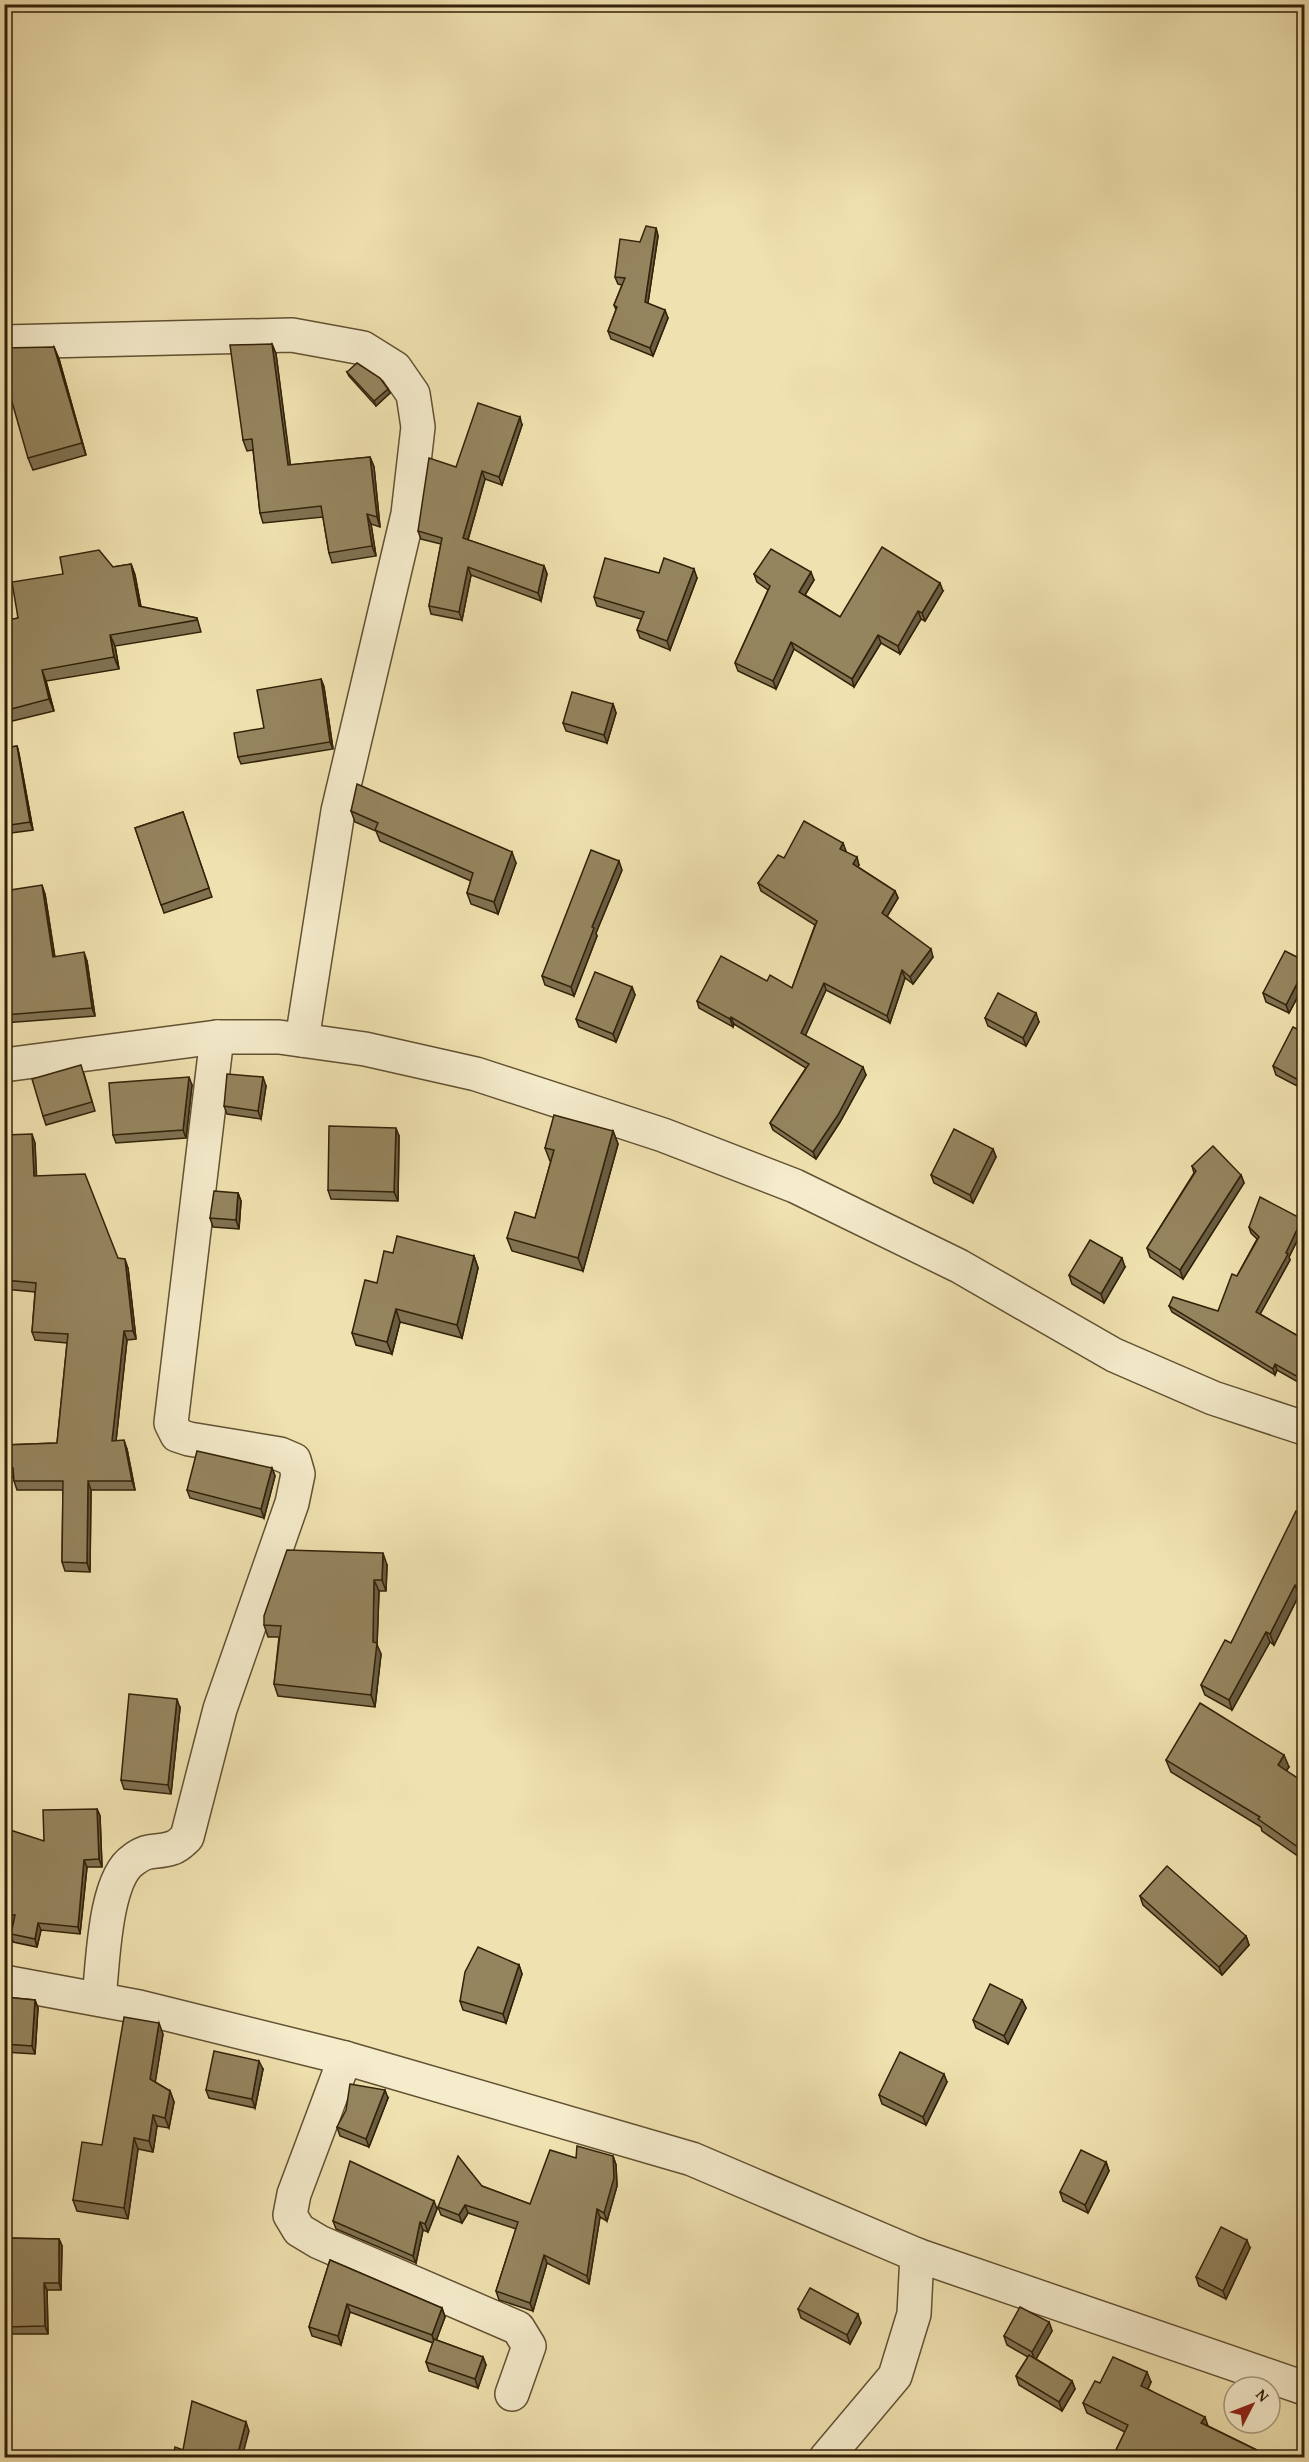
<svg xmlns="http://www.w3.org/2000/svg" width="1309" height="2462" font-family="'Gentium Book Plus',serif">
  <style>
    .lines { fill: none; stroke-linecap: round; stroke-linejoin: round }
    .minor-casing { stroke: #625132; stroke-width: 36 }
    .minor { stroke: #f5eccc; stroke-width: 33 }
    .wall { fill: #807252; stroke: #322108; stroke-width: 1.5 }
    .shaded-wall { fill: #685d42; stroke: #322108; stroke-width: 1.5 }
    .building { fill: #95855f; stroke: #322108; stroke-width: 1.5 }
  </style>
  <rect width="100%" height="100%" fill="#f0e2b0"/>
  <filter id="stains"><feTurbulence type="fractalNoise" baseFrequency=".00333" numOctaves="4"/><feColorMatrix values="0 0 0 0 .2 0 0 0 0 .09 0 0 0 0 .02 0 0 0 .5 -.17"/></filter>
  <radialGradient id="worn" r=".72"><stop offset=".6" stop-color="#630" stop-opacity="0"/><stop offset="1" stop-color="#630" stop-opacity=".3"/></radialGradient>
  <g class="lines">
    <defs>
      <g id="minor">
        <path d="M4 342 292 335 363 348 395 368 413 394 418 427 408 514 338 811 302 1040"/>
        <path d="M4 1065 217 1037H279L365 1049 476 1074 663 1135 795 1186 959 1266 1114 1355 1213 1398 1304 1428"/>
        <path d="M4 1982 139 2007 345 2058 692 2159 917 2255 1304 2388"/>
        <path d="M99 1998C103 1965 104 1880 133 1860 150 1847 155 1854 172 1848 177 1847 183 1841 187 1837L220 1709 292 1503 298 1474 294 1460 280 1454 189 1439 177 1435 171 1423 217 1037"/>
        <path d="M345 2058 294 2194 290 2215 299 2230 319 2242 518 2328 529 2346 512 2394"/>
        <path d="M826 2458 895 2376 914 2314 917 2255"/>
      </g>
    </defs>
    <use href="#minor" class="minor-casing"/>
    <use href="#minor" class="minor"/>
  </g>
  <g class="wall">
    <path d="M656 228 658 236 648 303 668 318 653 356 611 339 608 331 616 310 614 305 622 285 618 284 615 277 640 242Z"/>
    <path d="M272 344 276 354 290 465 370 457 374 467 380 527 371 524 376 556 332 563 329 553 323 517 263 523 260 513 253 450 247 451 243 440Z"/>
    <path d="M54 347 59 359 86 455 33 470 28 458Z"/>
    <path d="M347 372 390 393 376 406 349 376Z"/>
    <path d="M522 425 502 485 485 479 468 540 544 566 547 574 541 601 471 575 462 620 431 614 429 606 441 544 421 539 418 531 456 467Z"/>
    <path d="M131 564 135 575 141 607 197 618 201 632 115 646 119 669 46 681 54 711 4 723V621L18 618 113 567Z"/>
    <path d="M659 573 697 578 670 650 640 638 637 630 641 619 597 606 594 597Z"/>
    <path d="M754 574 814 580 805 595 840 617 943 591 925 621 921 619 900 654 881 643 854 687 794 649 776 689 738 671 735 663 768 590 757 582Z"/>
    <path d="M321 679 324 687 333 749 241 764 238 757 264 728Z"/>
    <path d="M613 704 616 713 607 743 566 731 563 723Z"/>
    <path d="M17 746 19 754 33 830 4 834V748Z"/>
    <path d="M351 811 516 863 498 914 471 904 467 893 471 881 380 841 376 831 355 822Z"/>
    <path d="M183 812 212 897 164 913 135 828Z"/>
    <path d="M843 843 845 851 859 865 858 867 895 891 898 898 887 916 933 957 913 984 905 978 890 1023 826 990 805 1036 866 1075 840 1122 816 1159 773 1130 770 1123 806 1068 734 1024 733 1027 699 1008 697 1001 767 981 792 988 815 925 761 891 758 883 784 858Z"/>
    <path d="M622 870 596 933 597 936 574 996 545 985 542 976Z"/>
    <path d="M4 891 45 894 55 957 87 961 95 1016 4 1023Z"/>
    <path d="M1305 961V983L1289 1013 1266 1002 1263 993Z"/>
    <path d="M632 987 635 995 616 1042 579 1027 576 1019Z"/>
    <path d="M985 1018 1039 1022 1026 1046 988 1026Z"/>
    <path d="M1305 1033V1086L1303 1089 1276 1075 1273 1066Z"/>
    <path d="M84 1074 95 1111 46 1125 43 1116Z"/>
    <path d="M192 1085 186 1138 116 1143 113 1135Z"/>
    <path d="M266 1086 261 1119 227 1114 224 1106Z"/>
    <path d="M613 1131 618 1144 583 1271 512 1251 507 1238 535 1218 551 1161H550L545 1148Z"/>
    <path d="M4 1135 35 1143 36 1176 128 1268 136 1339 127 1340 116 1441 127 1449 135 1490H91L90 1572 65 1571 62 1562 63 1490H17L14 1481V1477L4 1478V1445L57 1443 67 1343 35 1340 32 1332 35 1292 4 1289Z"/>
    <path d="M399 1136 398 1201 331 1199 328 1190Z"/>
    <path d="M993 1149 996 1157 973 1203 934 1183 931 1175Z"/>
    <path d="M1192 1166 1241 1175 1244 1183 1183 1279 1150 1257 1147 1248 1194 1173Z"/>
    <path d="M238 1193 241 1201 239 1229 213 1227 210 1218Z"/>
    <path d="M1302 1219 1305 1225 1289 1257 1290 1260 1260 1314 1305 1340V1386L1277 1370 1275 1375 1172 1312 1169 1306 1218 1311 1257 1239 1251 1233 1249 1227Z"/>
    <path d="M393 1253 474 1256 478 1268 462 1338 400 1322 392 1354 356 1345 352 1333 377 1283Z"/>
    <path d="M1125 1267 1104 1303 1072 1284 1069 1275Z"/>
    <path d="M272 1468 275 1476 264 1518 190 1498 187 1490Z"/>
    <path d="M1305 1515V1599L1299 1595 1274 1645 1270 1642 1232 1710 1205 1695 1201 1685 1231 1643Z"/>
    <path d="M387 1565 386 1591H379L377 1645 381 1654 375 1707 278 1696 274 1684 279 1637H268L264 1625Z"/>
    <path d="M180 1708 171 1794 124 1789 121 1780Z"/>
    <path d="M1166 1760 1289 1767 1286 1771 1305 1783V1861L1262 1831 1261 1827 1171 1772Z"/>
    <path d="M97 1809 100 1816 102 1867H87L80 1934 41 1930 37 1947 13 1942 11 1934 13 1922H4V1838L44 1841Z"/>
    <path d="M1140 1896 1246 1936 1249 1945 1222 1975 1143 1905Z"/>
    <path d="M519 1965 522 1974 506 2023 463 2010 460 2001Z"/>
    <path d="M4 1997 35 2000 38 2008 35 2054 4 2052Z"/>
    <path d="M1022 2000 1026 2008 1008 2044 976 2028 973 2020Z"/>
    <path d="M163 2034 155 2082 170 2091 174 2102 169 2128 157 2126 153 2152 138 2149 128 2219 77 2211 73 2200 102 2145Z"/>
    <path d="M263 2069 255 2108 209 2098 206 2090Z"/>
    <path d="M947 2082 926 2125 882 2104 879 2095Z"/>
    <path d="M388 2098 369 2147 340 2136 337 2127Z"/>
    <path d="M613 2156 616 2165 617 2186 607 2221 600 2217 589 2284 547 2263 533 2311 499 2300 496 2291 516 2229 468 2213 462 2223 441 2215 438 2207 482 2186 530 2204 576 2158Z"/>
    <path d="M1106 2162 1109 2171 1088 2213 1063 2201 1060 2192Z"/>
    <path d="M437 2209 428 2232 423 2230 416 2263 336 2229 333 2221Z"/>
    <path d="M4 2238 59 2239 62 2246 61 2290H47L48 2334H6L4 2331Z"/>
    <path d="M1250 2248 1226 2299 1199 2286 1196 2277Z"/>
    <path d="M330 2260 442 2308 445 2317 436 2340 483 2357 486 2365 478 2388 429 2371 426 2362 433 2343 350 2312 341 2345 312 2336 309 2327Z"/>
    <path d="M798 2309 861 2323 850 2344 801 2318Z"/>
    <path d="M1049 2322 1052 2331 1036 2359 1072 2381 1075 2389 1062 2411 1019 2385 1016 2376 1028 2357 1007 2345 1004 2336Z"/>
    <path d="M1151 2382 1148 2389 1208 2426 1271 2457H1118L1116 2450 1125 2432 1087 2413 1083 2403 1100 2383Z"/>
  </g>
  <g class="shaded-wall">
    <path d="M656 228 658 236 647 309 645 302Z"/>
    <path d="M665 310 668 318 653 356 650 348Z"/>
    <path d="M272 344 276 354 292 476 288 465Z"/>
    <path d="M54 347 59 359 86 455 82 443Z"/>
    <path d="M388 389 390 393 376 406 374 401Z"/>
    <path d="M520 417 522 425 502 485 499 477Z"/>
    <path d="M370 457 374 467 380 527 377 517Z"/>
    <path d="M482 471 485 479 466 546 463 538Z"/>
    <path d="M367 514 371 524 376 556 372 546Z"/>
    <path d="M131 564 135 575 143 618 139 606Z"/>
    <path d="M544 566 547 574 541 601 538 593Z"/>
    <path d="M468 567 471 575 462 620 459 612Z"/>
    <path d="M694 569 697 578 670 650 667 641Z"/>
    <path d="M811 572 814 580 802 600 799 592Z"/>
    <path d="M940 583 943 591 925 621 922 613Z"/>
    <path d="M918 611 921 619 900 654 898 646Z"/>
    <path d="M110 635 115 646 119 669 114 657Z"/>
    <path d="M878 635 881 643 854 687 852 679Z"/>
    <path d="M791 642 794 649 776 689 773 681Z"/>
    <path d="M42 670 46 681 54 711 49 699Z"/>
    <path d="M321 679 324 687 333 749 330 742Z"/>
    <path d="M613 704 616 713 607 743 604 735Z"/>
    <path d="M17 746 19 754 33 830 30 822Z"/>
    <path d="M843 843 846 851 843 856 840 849Z"/>
    <path d="M512 852 516 863 498 914 494 902Z"/>
    <path d="M857 857 859 865 856 871 853 864Z"/>
    <path d="M619 861 622 870 596 933 597 936 574 996 571 987 592 927Z"/>
    <path d="M42 885 45 894 56 965 53 957Z"/>
    <path d="M895 891 898 898 885 920 882 913Z"/>
    <path d="M931 949 933 957 913 984 910 977Z"/>
    <path d="M84 952 87 961 95 1016 92 1008Z"/>
    <path d="M1305 968V983L1289 1013 1286 1005Z"/>
    <path d="M902 970 905 978 890 1023 887 1016Z"/>
    <path d="M824 983 826 990 803 1041 801 1033Z"/>
    <path d="M632 987 635 995 616 1042 613 1034Z"/>
    <path d="M1036 1013 1039 1022 1026 1046 1023 1038Z"/>
    <path d="M731 1017 734 1024 733 1027 730 1019Z"/>
    <path d="M863 1067 866 1075 840 1122 816 1159 813 1152Z"/>
    <path d="M1305 1072V1086L1303 1089 1300 1081Z"/>
    <path d="M189 1077 192 1085 186 1138 183 1130Z"/>
    <path d="M263 1077 266 1086 261 1119 258 1111Z"/>
    <path d="M396 1128 399 1136 398 1201 394 1192Z"/>
    <path d="M613 1131 618 1144 583 1271 578 1258Z"/>
    <path d="M32 1134 35 1143 37 1185 34 1176Z"/>
    <path d="M993 1149 996 1157 973 1203 970 1195Z"/>
    <path d="M1241 1175 1244 1183 1183 1279 1180 1270Z"/>
    <path d="M238 1193 241 1201 239 1229 236 1220Z"/>
    <path d="M1302 1219 1305 1225 1289 1257 1290 1260 1258 1318 1256 1312Z"/>
    <path d="M474 1256 478 1268 462 1338 457 1325Z"/>
    <path d="M1122 1258 1125 1267 1104 1303 1101 1294Z"/>
    <path d="M125 1259 128 1268 136 1339 133 1331Z"/>
    <path d="M396 1309 400 1322 392 1354 387 1342Z"/>
    <path d="M124 1331 127 1340 115 1450 112 1441Z"/>
    <path d="M1275 1364 1277 1370 1275 1375 1273 1369Z"/>
    <path d="M124 1440 127 1449 135 1490 132 1481Z"/>
    <path d="M272 1468 275 1476 264 1518 261 1509Z"/>
    <path d="M88 1481 91 1490 90 1572 87 1563Z"/>
    <path d="M383 1553 387 1565 386 1591 382 1580Z"/>
    <path d="M4 1563 6 1567 4 1581Z"/>
    <path d="M374 1580 379 1591 377 1645 381 1654 375 1707 371 1695Z"/>
    <path d="M1295 1585 1299 1595 1274 1645 1270 1634Z"/>
    <path d="M1266 1632 1270 1642 1232 1710 1229 1700Z"/>
    <path d="M177 1699 180 1708 171 1794 168 1785Z"/>
    <path d="M1284 1755 1289 1767 1282 1777 1278 1765Z"/>
    <path d="M97 1809 100 1816 102 1867 99 1859Z"/>
    <path d="M84 1860 87 1867 80 1934 78 1927Z"/>
    <path d="M38 1923 41 1930 37 1947 35 1939Z"/>
    <path d="M1246 1936 1249 1945 1222 1975 1219 1967Z"/>
    <path d="M519 1965 522 1974 506 2023 503 2014Z"/>
    <path d="M35 2000 38 2008 35 2054 32 2046Z"/>
    <path d="M1022 2000 1026 2008 1008 2044 1004 2036Z"/>
    <path d="M159 2023 163 2034 154 2090 150 2079Z"/>
    <path d="M259 2061 263 2069 255 2108 252 2099Z"/>
    <path d="M944 2074 947 2082 926 2125 923 2117Z"/>
    <path d="M385 2090 388 2098 369 2147 366 2139Z"/>
    <path d="M170 2091 174 2102 169 2128 165 2118Z"/>
    <path d="M153 2115 157 2126 153 2152 149 2141Z"/>
    <path d="M134 2138 138 2149 128 2219 124 2208Z"/>
    <path d="M613 2156 616 2165 617 2186 607 2221 604 2213Z"/>
    <path d="M1106 2162 1109 2171 1088 2213 1085 2205Z"/>
    <path d="M434 2201 437 2209 428 2232 425 2224Z"/>
    <path d="M465 2205 468 2213 462 2223 459 2215Z"/>
    <path d="M597 2209 600 2217 589 2284 587 2276Z"/>
    <path d="M420 2222 423 2230 416 2263 413 2256Z"/>
    <path d="M59 2239 62 2246 61 2290 59 2283Z"/>
    <path d="M1247 2240 1250 2248 1226 2299 1223 2291Z"/>
    <path d="M544 2255 547 2263 533 2311 530 2303Z"/>
    <path d="M44 2283 47 2290 48 2334 45 2326Z"/>
    <path d="M347 2304 350 2312 341 2345 338 2336Z"/>
    <path d="M442 2308 445 2317 435 2344 432 2335Z"/>
    <path d="M858 2314 861 2323 850 2344 847 2335Z"/>
    <path d="M1049 2322 1052 2331 1035 2361 1032 2352Z"/>
    <path d="M483 2357 486 2365 478 2388 475 2379Z"/>
    <path d="M1147 2372 1151 2382 1145 2395 1141 2386Z"/>
    <path d="M1072 2381 1075 2389 1062 2411 1059 2402Z"/>
    <path d="M1205 2417 1208 2426 1201 2423Z"/>
    <path d="M246 2422 249 2431 242 2457H237Z"/>
  </g>
  <g class="building">
    <path d="M646 226 656 228 645 302 665 310 650 348 608 331 617 307 614 305 625 278 615 277 620 239 640 242Z"/>
    <path d="M272 344 288 465 370 457 377 517 367 514 372 546 329 553 321 506 260 513 252 439 243 440 230 345Z"/>
    <path d="M54 347 82 443 28 458 4 374V348Z"/>
    <path d="M357 363 380 378 388 389 374 401 347 372Z"/>
    <path d="M478 403 520 417 499 477 482 471 463 538 544 566 538 593 468 567 459 612 429 606 442 538 418 531 429 458 456 467Z"/>
    <path d="M882 547 940 583 922 613 918 611 898 646 878 635 852 679 791 642 773 681 735 663 770 586 754 574 771 549 811 572 799 592 840 617Z"/>
    <path d="M99 550 113 567 131 564 139 606 197 618V620L110 635 114 657 42 670 49 699 4 711V621L18 618 12 582 63 574 60 557Z"/>
    <path d="M605 558 659 573 664 558 694 569 667 641 637 630 644 612 594 597Z"/>
    <path d="M321 679 330 742 238 757 234 733 264 728 257 690Z"/>
    <path d="M572 692 613 704 604 735 563 723Z"/>
    <path d="M17 746 30 822 4 826V748Z"/>
    <path d="M357 784 512 852 494 902 467 893 473 873 375 830 378 823 351 811Z"/>
    <path d="M183 812 209 888 161 905 135 828Z"/>
    <path d="M804 821 843 843 840 849 857 857 853 864 895 891 882 913 931 949 910 977 902 970 887 1016 824 983 801 1033 863 1067 838 1115 813 1152 770 1123 809 1064 731 1017 730 1019 697 1001 721 956 767 981 770 975 792 988 817 921 758 883 778 855 784 858Z"/>
    <path d="M591 850 619 861 592 927 594 928 571 987 542 976Z"/>
    <path d="M42 885 53 957 84 952 92 1008 4 1015V891Z"/>
    <path d="M1285 951 1305 961V968L1286 1005 1263 993Z"/>
    <path d="M595 972 632 987 613 1034 576 1019Z"/>
    <path d="M998 993 1036 1013 1023 1038 985 1018Z"/>
    <path d="M1293 1027 1305 1033V1072L1300 1081 1273 1066Z"/>
    <path d="M81 1065 92 1102 43 1116 32 1079Z"/>
    <path d="M227 1074 263 1077 258 1111 224 1106Z"/>
    <path d="M189 1077 183 1130 113 1135 109 1083Z"/>
    <path d="M554 1115 613 1131 578 1258 507 1238 515 1212 535 1218 554 1150 545 1148Z"/>
    <path d="M329 1126 396 1128 394 1192 328 1190Z"/>
    <path d="M954 1129 993 1149 970 1195 931 1175Z"/>
    <path d="M32 1134 34 1176 85 1174 118 1258 125 1259 133 1331H124L112 1441 124 1440 132 1481H88L87 1563 62 1562 63 1481H14L13 1468 4 1469V1445L57 1443 68 1334 32 1332 36 1283 4 1280V1135Z"/>
    <path d="M1213 1146 1241 1175 1180 1270 1147 1248 1196 1171 1192 1166Z"/>
    <path d="M214 1191 238 1193 236 1220 210 1218Z"/>
    <path d="M1260 1197 1302 1219 1286 1253 1288 1254 1256 1312 1305 1340V1381L1275 1364 1273 1369 1169 1306 1173 1297 1218 1311 1232 1274 1237 1276 1259 1237 1249 1227Z"/>
    <path d="M397 1236 474 1256 457 1325 396 1309 387 1342 352 1333 365 1280 377 1283 384 1251 393 1253Z"/>
    <path d="M1090 1240 1122 1258 1101 1294 1069 1275Z"/>
    <path d="M197 1451 272 1468 261 1509 187 1490Z"/>
    <path d="M1296 1511 1305 1515V1591L1295 1585 1270 1634 1266 1632 1229 1700 1201 1685 1225 1640 1231 1643Z"/>
    <path d="M287 1550 383 1553 382 1580H374L373 1642 377 1643 371 1695 274 1684 281 1626 264 1625V1616Z"/>
    <path d="M129 1694 177 1699 168 1785 121 1780Z"/>
    <path d="M1200 1703 1284 1755 1278 1765 1305 1783V1852L1258 1819 1260 1817 1166 1760Z"/>
    <path d="M97 1809 99 1859 84 1860 78 1927 38 1923 35 1939 11 1934 15 1915H4V1838L7 1829 44 1841 43 1810Z"/>
    <path d="M1167 1866 1246 1936 1219 1967 1140 1896Z"/>
    <path d="M478 1947 519 1965 503 2014 460 2001 465 1972Z"/>
    <path d="M990 1984 1022 2000 1004 2036 973 2020Z"/>
    <path d="M4 1997 35 2000 32 2046 4 2044Z"/>
    <path d="M124 2017 159 2023 150 2079 170 2091 165 2118 153 2115 149 2141 134 2138 124 2208 73 2200 82 2142 102 2145Z"/>
    <path d="M214 2051 259 2061 252 2099 206 2090Z"/>
    <path d="M900 2052 944 2074 923 2117 879 2095Z"/>
    <path d="M350 2084 385 2090 366 2139 337 2127 346 2110Z"/>
    <path d="M577 2146 613 2156 614 2178 604 2213 597 2209 587 2276 544 2255 530 2303 496 2291 518 2222 465 2205 459 2215 438 2207 458 2156 482 2186 530 2204 550 2150 576 2158Z"/>
    <path d="M1081 2150 1106 2162 1085 2205 1060 2192Z"/>
    <path d="M350 2161 434 2201 425 2224 420 2222 413 2256 333 2221Z"/>
    <path d="M1221 2227 1247 2240 1223 2291 1196 2277Z"/>
    <path d="M4 2238 59 2239V2283H44L45 2326 4 2327Z"/>
    <path d="M330 2260 442 2308 432 2335 347 2304 338 2336 309 2327Z"/>
    <path d="M810 2288 858 2314 847 2335 798 2309Z"/>
    <path d="M1020 2307 1049 2322 1032 2352 1004 2336Z"/>
    <path d="M434 2339 483 2357 475 2379 426 2362Z"/>
    <path d="M1029 2355 1072 2381 1059 2402 1016 2376Z"/>
    <path d="M1113 2357 1147 2372 1141 2386 1205 2417 1201 2423 1271 2457H1131L1116 2450 1128 2425 1083 2403 1095 2381 1100 2383Z"/>
    <path d="M192 2401 246 2422 237 2457H233L229 2456 228 2457H173L175 2447 183 2450Z"/>
    <path d="M470 2454 481 2457H469Z"/>
  </g>
  <rect width="1309" height="2462" fill="none" stroke="#f0e2b0" stroke-width="24"/>
  <rect x="6" y="6" width="1297" height="2450" fill="none" stroke="#322108" stroke-width="3"/>
  <rect x="12" y="12" width="1285" height="2438" fill="none" stroke="#322108" stroke-width="1.5"/>
  <g transform="translate(1252 2405) rotate(48)"><circle r="28" fill="#f5eccc" stroke="#a79b7e" stroke-width="1.5"/>
  <path d="M0-4.5L10 22L0 15L-10 22Z" fill="#8f2418"/>
  <text y="-9" font-size="16" font-weight="bold" text-anchor="middle" fill="#322108">N</text>
  </g>
  <rect width="100%" height="100%" filter="url(#stains)"/>
  <rect width="100%" height="100%" fill="url(#worn)"/>
</svg>
